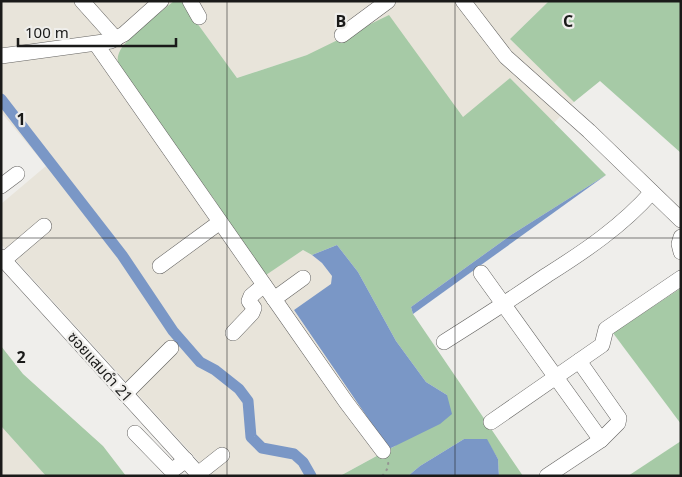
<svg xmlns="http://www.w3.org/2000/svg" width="682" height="477" font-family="Georgia,'Noto Sans Thai',serif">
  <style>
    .built { fill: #e8e4da }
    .green { fill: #a6caa6 }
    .water { fill: #7a97c6 }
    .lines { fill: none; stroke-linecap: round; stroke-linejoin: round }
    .canal { stroke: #7a97c6; stroke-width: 11 }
    .minor-casing { stroke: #646361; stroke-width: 16 }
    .path { stroke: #949391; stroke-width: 2; stroke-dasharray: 2.5 4; stroke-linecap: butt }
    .minor { stroke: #fff; stroke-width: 15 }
    .grid { fill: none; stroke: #1a1a19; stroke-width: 1; stroke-opacity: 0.55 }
    .labels { text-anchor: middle; stroke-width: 4.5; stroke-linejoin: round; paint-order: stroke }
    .street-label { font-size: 15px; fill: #1a1a19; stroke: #efeeeb }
    .grid-label { font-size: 16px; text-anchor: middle; font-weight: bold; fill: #1a1a19; stroke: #efeeeb; stroke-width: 4.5; stroke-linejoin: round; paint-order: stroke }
  </style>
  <rect width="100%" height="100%" fill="#efeeeb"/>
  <g class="built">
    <path d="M1 1H174L128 40 119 52 263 276 303 250 312 255 322 263 333 277 332 284 294 310 389 449 340 476H212L1 244V204L46 166 1 112Z"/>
    <path d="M181 1H549L510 39 574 102 554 123 510 78 464 118 307 55 237 78Z"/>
    <path d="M1 426 46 476H1Z"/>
  </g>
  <g class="green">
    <path d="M174 1H181L237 78 307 55 389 15 463 117 510 78 606 175 511 235 411 307 413 314 523 476H499L498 459 486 439H464L420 466 408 476H340L395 446 447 395 426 382 396 341 358 272 337 245 312 255 303 250 263 277 214 199 120 73C119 66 116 60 119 53 123 40 162 11 174 1Z"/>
    <path d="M549 1H681V153L600 81 574 102 510 39Z"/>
    <path d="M681 288V424L613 333Z"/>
    <path d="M1 346 23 374 103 446 126 476H46L1 426Z"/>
    <path d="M681 441V476H628Z"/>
  </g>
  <g class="water">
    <path d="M606 175 413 314 411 307 511 235Z"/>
    <path d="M337 245 358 272 396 341 426 382 447 395 452 414 440 424 389 449 294 310 331 284 332 276 322 263 312 255Z"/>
    <path d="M464 439H487L498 459 499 476H408L420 466Z"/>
  </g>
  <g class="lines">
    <path class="canal" d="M1 99 122 255 173 331 200 362 215 370 239 389 248 401 251 437 262 448 294 454 303 462 311 476"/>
    <defs>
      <g id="minor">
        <path d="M82 1 116 39"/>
        <path d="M190 1 199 17"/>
        <path d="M463 1 506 57 589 131 681 220"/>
        <path d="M342 35 388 1"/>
        <path d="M96 44 346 402 383 451"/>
        <path d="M1 56 111 41 124 34 161 1"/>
        <path d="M1 186 17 174"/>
        <path d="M681 237 679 244 681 252"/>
        <path d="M1 257 200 476"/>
        <path d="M4 260 44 226"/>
        <path d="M160 266 220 222"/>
        <path d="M481 273 601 440"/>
        <path d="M274 299 303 278"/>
        <path d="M233 333 252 313 254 308 249 301 251 296 264 285"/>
        <path d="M444 342C479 320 513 298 547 275 585 251 622 226 652 192"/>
        <path d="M125 394 171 348"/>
        <path d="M491 422 602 345 606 329 681 278"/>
        <path d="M135 433 170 469H174L186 460"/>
        <path d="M198 474 222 455"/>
        <path d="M547 476 601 440 618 423 619 418 579 361"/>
      </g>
    </defs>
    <use href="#minor" class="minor-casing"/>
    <path class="path" d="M382 476C386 472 389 467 388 462"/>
    <use href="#minor" class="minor"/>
  </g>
  <path class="grid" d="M227 1V476M455 1V476M1 238H681"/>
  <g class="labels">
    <g class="street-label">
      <text transform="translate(100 367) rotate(48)" y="5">ซอยแสมดำ 21</text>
    </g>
  </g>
  <g class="grid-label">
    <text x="341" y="27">B</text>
    <text x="568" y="27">C</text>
    <text x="21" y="125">1</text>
    <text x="21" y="363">2</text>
  </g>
  <rect width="682" height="477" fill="none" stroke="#1a1a19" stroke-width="5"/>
  <path d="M18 38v8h158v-8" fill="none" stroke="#1a1a19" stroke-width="2.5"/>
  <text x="25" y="38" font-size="15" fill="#1a1a19" stroke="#efeeeb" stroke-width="4" paint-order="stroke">100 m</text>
</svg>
